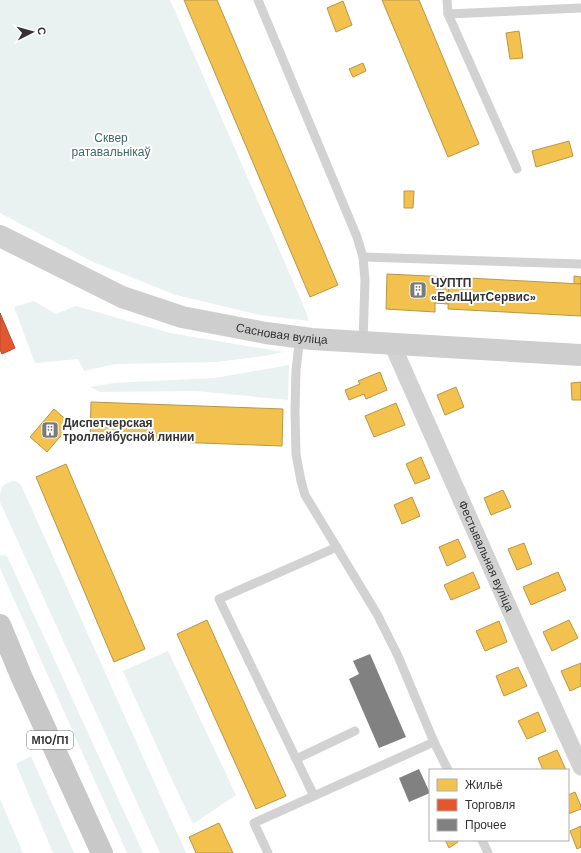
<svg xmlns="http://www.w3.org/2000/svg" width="581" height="853" font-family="'DM Sans',sans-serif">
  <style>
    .green { fill: #eaf1f1 }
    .homes { fill: #f2c14e; stroke: #b99646 }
    .shops { fill: #e4572e; stroke: #af4c30 }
    .building { fill: #818181 }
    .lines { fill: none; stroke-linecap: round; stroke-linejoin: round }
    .service { stroke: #d2d2d2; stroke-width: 9 }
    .minor { stroke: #d2d2d2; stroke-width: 17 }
    .secondary { stroke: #cecece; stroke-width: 22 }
    .primary { stroke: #c8c8c8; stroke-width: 22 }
    .labels { text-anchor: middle; stroke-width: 4; stroke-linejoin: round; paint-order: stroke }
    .shield { fill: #fff; stroke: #707070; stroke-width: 1 }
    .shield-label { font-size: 11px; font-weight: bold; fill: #333 }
    .park-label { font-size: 12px; fill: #40686e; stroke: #fff }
    .poi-label { font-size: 12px; font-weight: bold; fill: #333; stroke: #fff; text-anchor: start }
    .street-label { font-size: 12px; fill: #333; stroke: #fff }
  </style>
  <rect width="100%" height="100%" fill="#fff"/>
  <g class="green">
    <path d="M0 0H170L302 302 309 321 260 315 176 295 93 262 0 213Z"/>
    <path d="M34 301 56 314 76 306 170 333 283 352 264 356 216 362 115 364 84 371 78 359 35 363 14 307Z"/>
    <path d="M289 365 288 400 196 391 100 392 90 387 114 383 215 378Z"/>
    <path d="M14 481 17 482 21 485 186 853H160L0 502C0 490 0 484 14 481Z"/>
    <path d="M0 555 7 556 143 853H127L0 568Z"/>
    <path d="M168 651 236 795 193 824 167 769 123 671Z"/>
    <path d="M31 756 74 853H53L16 764Z"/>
    <path d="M0 799 23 853H0Z"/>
  </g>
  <g class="homes">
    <path d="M184 0H217L338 285 310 297Z"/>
    <path d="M382 0H419L479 144 448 157Z"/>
    <path d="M343 1 352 25 336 32 327 8Z"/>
    <path d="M519 31 523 58 510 59 506 33Z"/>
    <path d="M363 63 366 71 353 77 349 69Z"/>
    <path d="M569 141 573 156 536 167 532 151Z"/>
    <path d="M404 191H414L413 208H404Z"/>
    <path d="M387 274 449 277 448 304 435 303V312L386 309Z"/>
    <path d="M574 276 581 277V284H574Z"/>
    <path d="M449 277 581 284V316L448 309Z"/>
    <path d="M380 372 387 390 366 399 364 394 349 400 345 390 360 384 358 381Z"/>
    <path d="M581 382V400H572L571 383Z"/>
    <path d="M456 387 464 407 445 415 437 395Z"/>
    <path d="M91 402 283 409 282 446 90 439Z"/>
    <path d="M396 403 405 425 374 437 365 416Z"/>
    <path d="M54 409 71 424 47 452 30 437Z"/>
    <path d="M421 457 430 478 415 484 406 464Z"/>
    <path d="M66 464 145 649 114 662 36 477Z"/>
    <path d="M503 490 511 507 491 515 484 498Z"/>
    <path d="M412 497 420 516 402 524 394 505Z"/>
    <path d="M458 539 466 557 447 566 439 547Z"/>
    <path d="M524 543 532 564 517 570 508 549Z"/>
    <path d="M473 572 480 588 451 600 444 585Z"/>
    <path d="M558 572 566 590 531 605 523 587Z"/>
    <path d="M207 620 286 796 256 809 177 634Z"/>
    <path d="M569 620 578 638 552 651 543 632Z"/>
    <path d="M499 621 507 642 485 651 476 631Z"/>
    <path d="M581 663V686L570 691 561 671Z"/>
    <path d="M518 667 527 686 504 696 496 676Z"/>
    <path d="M538 712 546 731 527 739 518 721Z"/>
    <path d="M557 750 566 770H543L538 758Z"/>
    <path d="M575 792 581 806V809L568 814V795Z"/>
    <path d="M219 823 233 853H196L189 837Z"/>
    <path d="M581 826V847L577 849 570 831Z"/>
    <path d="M445 840H457L458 842 449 848Z"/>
  </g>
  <path class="shops" d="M0 313 15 348 2 354 0 350Z"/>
  <g class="building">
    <path d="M370 654 406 737 379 748 349 679 359 674 353 661Z"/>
    <path d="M419 769 430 793 409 802 399 778Z"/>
  </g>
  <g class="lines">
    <g class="service">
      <path d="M258 0 357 237 363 257 365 280 363 342"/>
      <path d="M447 0 448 14 581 8"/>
      <path d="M448 14 517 169"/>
      <path d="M363 257 581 264"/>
      <path d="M300 337 296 370 295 411 296 454 301 481 305 495 377 614 398 656 434 742"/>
      <path d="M296 759 355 731"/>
      <path d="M314 796 219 599 337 547"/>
      <path d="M482 840 488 853"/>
      <path d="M268 853 254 823 434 742 448 770"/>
    </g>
    <path class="minor" id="s1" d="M392 344 517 626 581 767"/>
    <path class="secondary" id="s2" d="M0 236 122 297 182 317 266 333 312 339 581 355"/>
    <path class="primary" d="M0 625 22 678 102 853"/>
  </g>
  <defs>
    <symbol id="building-square" viewBox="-11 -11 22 22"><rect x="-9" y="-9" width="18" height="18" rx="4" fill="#7a7a7a" stroke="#fff"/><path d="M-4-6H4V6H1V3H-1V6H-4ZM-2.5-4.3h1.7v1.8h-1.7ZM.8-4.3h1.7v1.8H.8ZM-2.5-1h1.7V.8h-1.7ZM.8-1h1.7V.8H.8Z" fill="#fff"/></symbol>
  </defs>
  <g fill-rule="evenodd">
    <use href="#building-square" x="408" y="280" width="20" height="20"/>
    <use href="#building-square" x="40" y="420" width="20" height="20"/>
  </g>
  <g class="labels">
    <rect class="shield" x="27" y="731" width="46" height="18" rx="3"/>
    <g class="shield-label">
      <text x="50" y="744">М10/П1</text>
    </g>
    <g class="park-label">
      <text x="111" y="142">Сквер<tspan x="111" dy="14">ратавальнікаў</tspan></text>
    </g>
    <g class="poi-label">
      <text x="431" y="287">ЧУПТП<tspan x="431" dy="14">«БелЩитСервис»</tspan></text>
      <text x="63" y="427">Диспетчерская<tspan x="63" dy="14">троллейбусной линии</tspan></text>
    </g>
    <g class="street-label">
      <text dy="4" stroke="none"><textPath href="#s2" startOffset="301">Сасновая вуліца</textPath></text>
      <text dy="4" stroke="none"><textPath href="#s1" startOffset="232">Фестывальная вуліца</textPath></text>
    </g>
  </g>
  <rect x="429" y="769" width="140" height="72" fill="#ffffff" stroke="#adadad"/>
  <rect x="437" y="779" width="20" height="12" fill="#f2c14e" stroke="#adadad"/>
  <text x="465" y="789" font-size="12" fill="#333333">Жильё</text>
  <rect x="437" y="799" width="20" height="12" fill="#e4572e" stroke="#adadad"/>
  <text x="465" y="809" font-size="12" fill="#333333">Торговля</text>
  <rect x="437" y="819" width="20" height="12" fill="#818181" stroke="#adadad"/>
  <text x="465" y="829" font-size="12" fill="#333333">Прочее</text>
  <g transform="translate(32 32) rotate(84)" stroke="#ffffff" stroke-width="3" paint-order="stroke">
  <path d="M0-3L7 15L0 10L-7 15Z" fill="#333333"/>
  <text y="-6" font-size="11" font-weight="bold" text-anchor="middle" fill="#333333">С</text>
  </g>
</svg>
